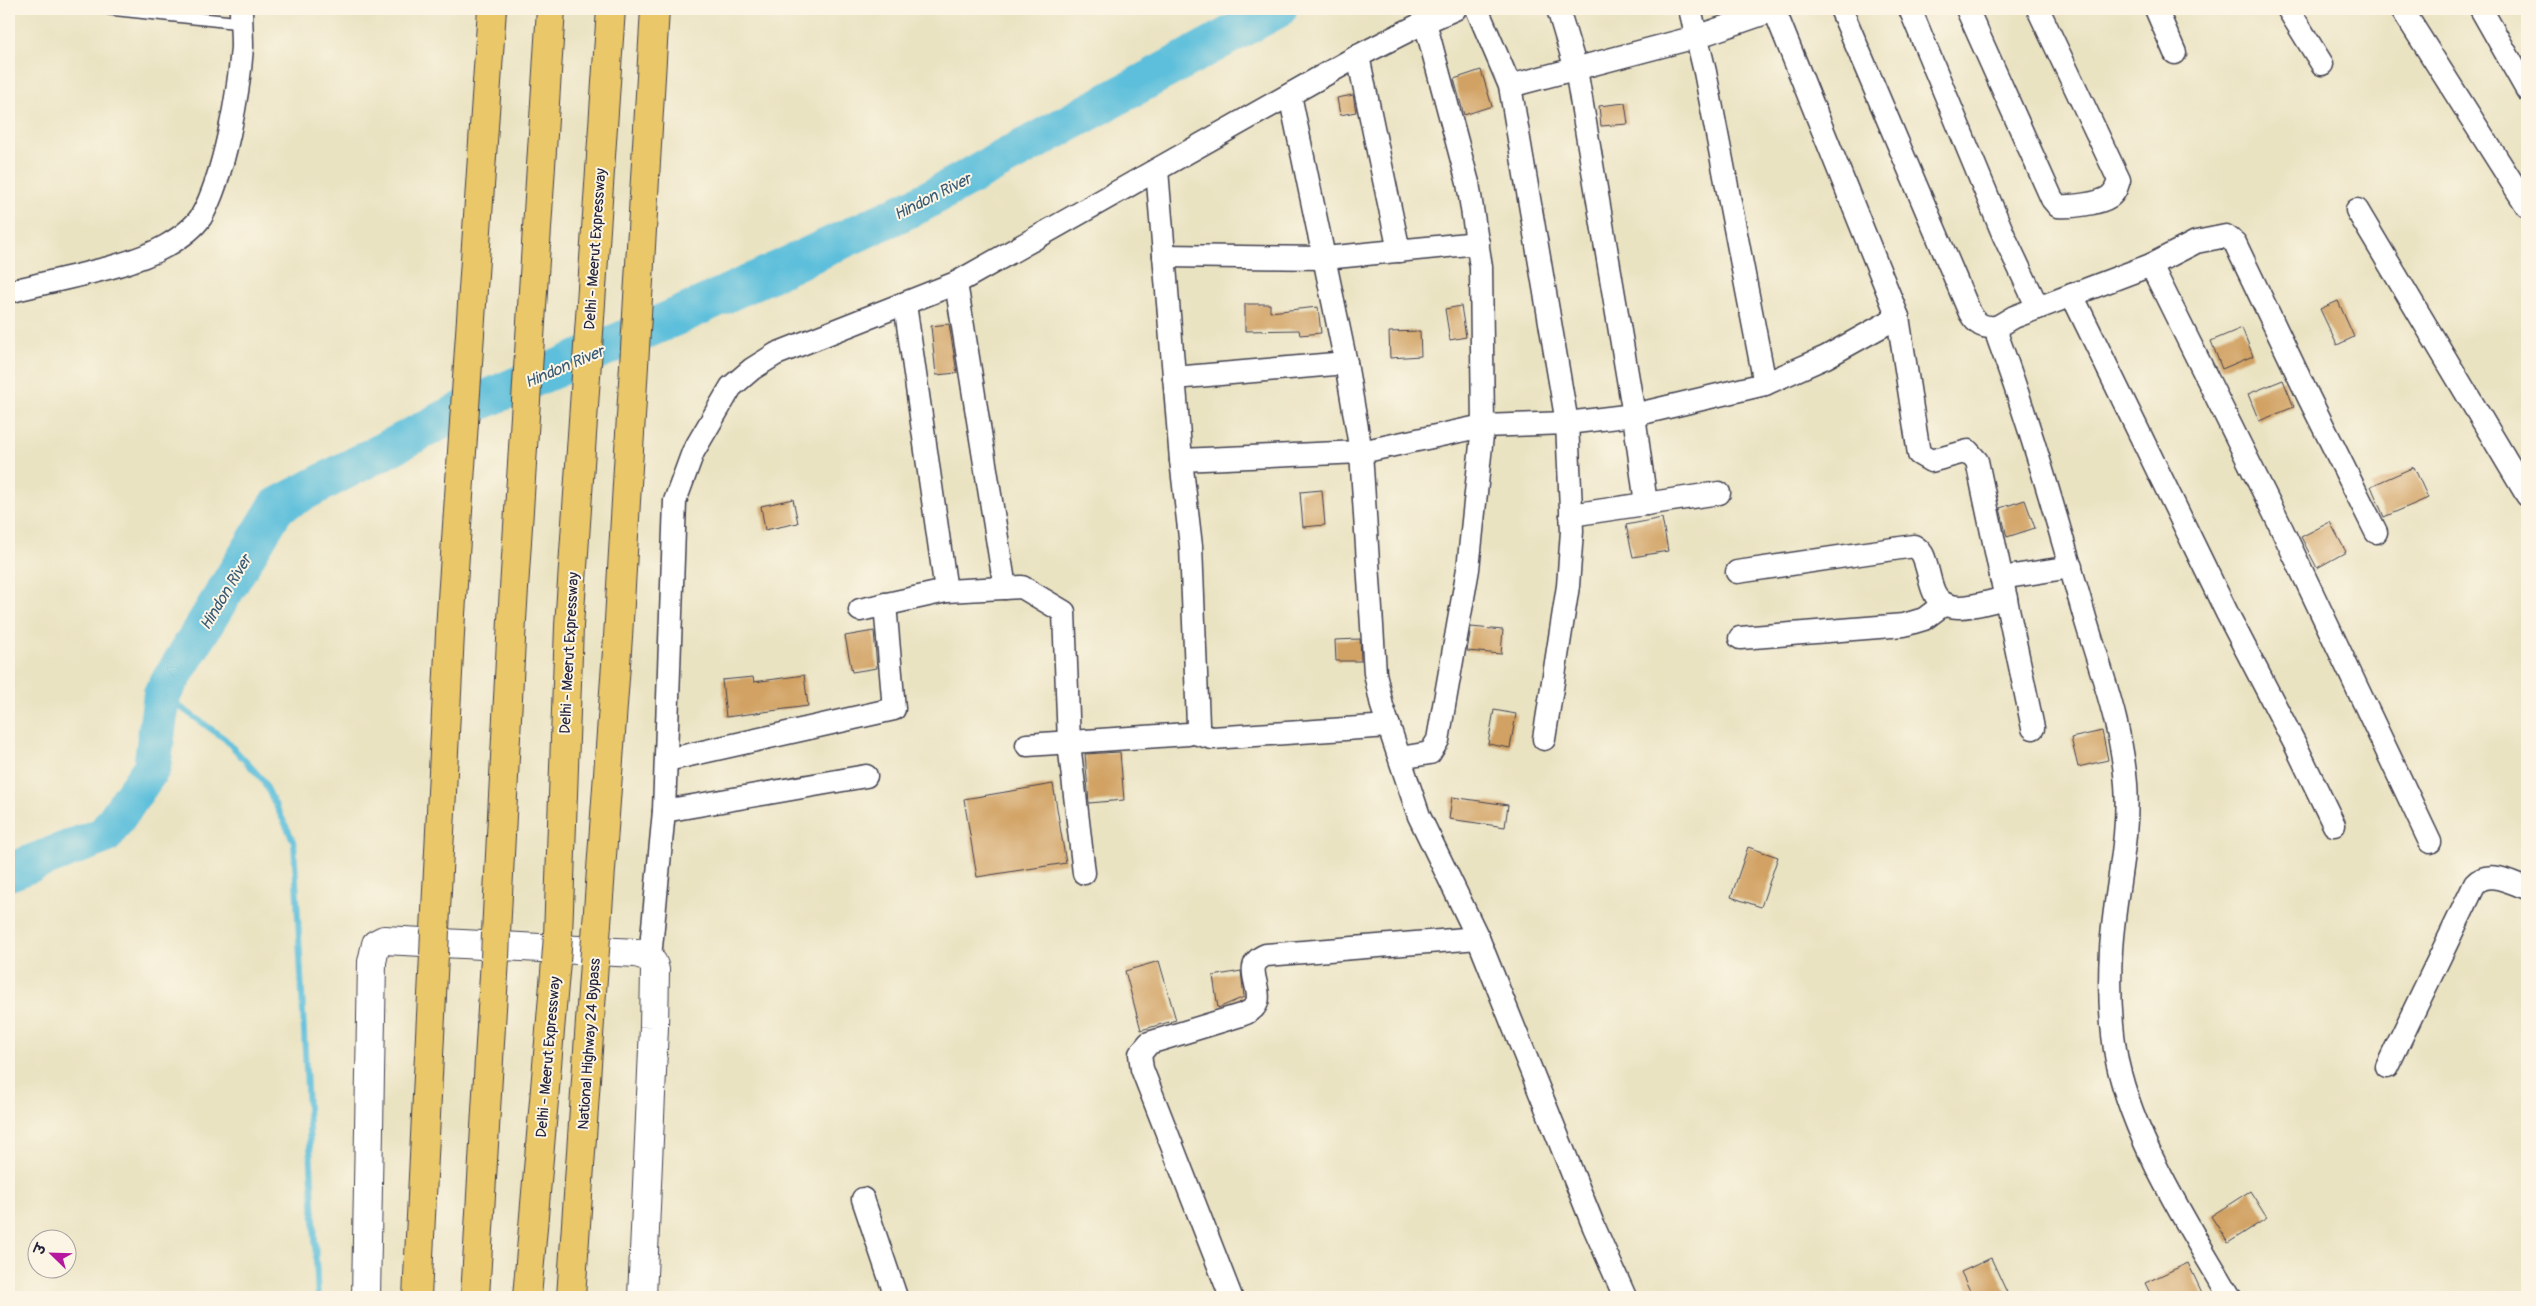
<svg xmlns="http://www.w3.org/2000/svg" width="2536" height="1306" font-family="Pangolin,'Playpen Sans Deva',sans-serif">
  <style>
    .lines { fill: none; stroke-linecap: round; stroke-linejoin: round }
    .stream { stroke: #5dbfdb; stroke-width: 6 }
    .river { stroke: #5dbfdb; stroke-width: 38 }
    .building { fill: #d1a263 }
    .service-casing { stroke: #403f4f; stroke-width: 14 }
    .minor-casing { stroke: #403f4f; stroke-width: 25 }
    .tertiary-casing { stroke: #403f4f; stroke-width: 30 }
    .trunk-casing { stroke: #403f4f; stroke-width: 30 }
    .motorway-casing { stroke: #403f4f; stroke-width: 30 }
    .service { stroke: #fff; stroke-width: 11 }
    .minor { stroke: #fff; stroke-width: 22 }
    .tertiary { stroke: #fff; stroke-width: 28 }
    .trunk { stroke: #eac769; stroke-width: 28 }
    .motorway { stroke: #eac769; stroke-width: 28 }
    .trunk-bridge-casing { stroke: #403f4f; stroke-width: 30; stroke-linecap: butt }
    .motorway-bridge-casing { stroke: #403f4f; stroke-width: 30; stroke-linecap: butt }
    .trunk-bridge { stroke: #eac769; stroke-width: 28 }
    .motorway-bridge { stroke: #eac769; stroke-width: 28 }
    .labels { text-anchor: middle; stroke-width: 4; stroke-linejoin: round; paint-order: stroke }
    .street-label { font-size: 15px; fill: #22223b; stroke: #fcf5e5 }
    .water-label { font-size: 16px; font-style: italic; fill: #375973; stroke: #fcf5e5 }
  </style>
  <rect width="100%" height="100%" fill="#fcf5e5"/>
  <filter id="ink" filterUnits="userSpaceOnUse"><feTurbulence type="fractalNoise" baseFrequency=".02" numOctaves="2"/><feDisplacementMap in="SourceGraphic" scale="10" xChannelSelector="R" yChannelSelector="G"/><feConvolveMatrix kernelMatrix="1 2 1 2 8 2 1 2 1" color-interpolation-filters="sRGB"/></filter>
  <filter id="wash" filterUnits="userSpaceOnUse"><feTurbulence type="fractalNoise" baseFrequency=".0096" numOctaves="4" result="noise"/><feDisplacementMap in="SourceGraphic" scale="20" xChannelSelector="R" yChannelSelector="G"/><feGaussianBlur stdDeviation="1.12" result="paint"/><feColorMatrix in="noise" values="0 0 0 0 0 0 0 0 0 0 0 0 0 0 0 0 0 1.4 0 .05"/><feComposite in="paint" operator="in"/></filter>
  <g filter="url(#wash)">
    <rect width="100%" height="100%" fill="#eae3c2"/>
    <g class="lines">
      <path class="stream" d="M162 694 225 739 263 780 294 842 318 1297"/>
      <path class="river" d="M9 872 105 835 152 767 162 694 277 506 472 405 685 313 918 205 1278 9"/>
    </g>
    <g id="blocks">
      <g class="building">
        <path d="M1481 70 1492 106 1464 115 1454 79Z"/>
        <path d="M1353 95 1356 112 1340 115 1337 98Z"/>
        <path d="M1625 103 1628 124 1601 126 1599 106Z"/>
        <path d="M2338 301 2354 337 2337 345 2320 309Z"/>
        <path d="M1245 304H1270V312L1318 307 1321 333 1300 335 1299 330 1245 331Z"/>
        <path d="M1461 306 1466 337 1450 340 1445 309Z"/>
        <path d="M949 324 957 373 936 375 931 326Z"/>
        <path d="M2242 328 2253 356 2222 369 2211 341Z"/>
        <path d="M1420 331 1421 356 1390 358 1389 332Z"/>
        <path d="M2283 380 2294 407 2259 421 2248 394Z"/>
        <path d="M2414 467 2428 498 2384 517 2371 486Z"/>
        <path d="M1322 490 1325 525 1303 527 1300 492Z"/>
        <path d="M793 499 798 523 765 530 761 506Z"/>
        <path d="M2025 500 2035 528 2007 537 2000 508Z"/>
        <path d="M1662 518 1668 551 1633 557 1626 525Z"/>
        <path d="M2330 522 2346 552 2317 568 2301 537Z"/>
        <path d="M1471 627 1503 630 1501 654 1467 651Z"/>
        <path d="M874 631 877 668 852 672 845 636Z"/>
        <path d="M1360 639 1361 661H1336L1335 640Z"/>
        <path d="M804 675 808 706 726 717 722 680 753 677 754 682Z"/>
        <path d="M1494 710 1516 714 1510 748 1488 744Z"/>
        <path d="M2102 731 2108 760 2078 767 2071 738Z"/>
        <path d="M1120 752 1124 800 1089 803 1085 754Z"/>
        <path d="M1053 784 1066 863 977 877 964 799Z"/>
        <path d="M1452 797 1508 805 1505 827 1449 819Z"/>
        <path d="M1748 847 1778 857 1761 907 1731 897Z"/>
        <path d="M1159 961 1176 1020 1141 1030 1125 971Z"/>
        <path d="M1241 971 1244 997 1218 1008 1213 976Z"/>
        <path d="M2250 1191 2267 1218 2228 1243 2211 1216Z"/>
        <path d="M1991 1258 2009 1297H1973L1961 1272Z"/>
        <path d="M2188 1263 2204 1297H2152L2145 1283Z"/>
      </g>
    </g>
  </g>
  <g filter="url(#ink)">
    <use href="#blocks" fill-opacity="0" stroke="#403f4f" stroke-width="1"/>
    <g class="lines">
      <defs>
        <path id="service" d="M110 9 241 23"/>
        <g id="minor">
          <path d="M1477 9 1510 86 1567 423 1572 531 1568 586 1544 739"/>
          <path d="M1558 9 1576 69 1634 415 1646 504"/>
          <path d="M1690 9 1705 72 1765 384"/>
          <path d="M1774 9 1898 317 1919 454 1931 461 1968 451 1977 461 2033 728"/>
          <path d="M1841 9 1970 313C1977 325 1983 328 1997 327"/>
          <path d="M1910 9 2004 236 2038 308"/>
          <path d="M1967 9 2052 199 2058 206C2070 207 2099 204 2109 197 2115 193 2117 187 2119 180L2038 9"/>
          <path d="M2156 9 2175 53"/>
          <path d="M2288 9 2322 64"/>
          <path d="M2402 9 2527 206"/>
          <path d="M2481 9 2527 90"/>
          <path d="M1358 56 1399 251"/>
          <path d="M1510 86 1696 37 1777 9"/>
          <path d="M1290 95 1346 363 1361 452 1375 673 1382 706 1419 816 1478 938 1594 1227 1625 1297"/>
          <path d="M2357 210 2527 495"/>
          <path d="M1164 256 1325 258 1478 243"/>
          <path d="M2151 265 2278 521 2430 842"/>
          <path d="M956 283 1005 588"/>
          <path d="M9 292C55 279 126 269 166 246 178 239 193 229 201 217 224 177 239 93 242 47 242 34 241 21 241 9"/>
          <path d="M2072 295 2227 613 2295 744 2334 825"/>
          <path d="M1174 378 1346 363"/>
          <path d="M1181 460 1361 452 1483 426 1567 423 1634 415 1765 384 1826 357 1898 317"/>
          <path d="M1571 515 1719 493"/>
          <path d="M1737 572 1914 546C1922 551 1924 556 1926 565 1929 574 1930 583 1934 592 1945 619 1984 602 2006 598"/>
          <path d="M2001 578 2071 567"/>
          <path d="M946 591 1022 587 1064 612 1069 743 1084 873"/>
          <path d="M860 610 946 591 905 304"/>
          <path d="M1740 638 1904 625 1924 619 1944 604"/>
          <path d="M1194 733 1212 738 1389 726"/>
          <path d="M1027 745 1188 734 1196 731 1198 725 1191 546 1181 460 1157 170"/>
          <path d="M1400 758 1430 753 1438 740 1468 569 1483 426 1481 267 1468 183 1425 22"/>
          <path d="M667 760 894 709 885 604"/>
          <path d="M664 811 866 776"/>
          <path d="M650 958 664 811 675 501 693 452 731 387 752 369 776 354 956 283 1358 56 1425 22 1455 9"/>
          <path d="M2387 1067 2475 884C2489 869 2511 883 2527 888"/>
          <path d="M863 1199 896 1297"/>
          <path d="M1231 1297 1142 1069 1140 1054 1149 1043 1241 1015C1281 1002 1233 968 1266 955L1478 938"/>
          <path d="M2230 1297C2188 1225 2135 1143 2117 1061 2110 1024 2109 987 2111 950 2114 895 2130 839 2126 784 2122 728 2101 672 2085 618 2058 524 2032 430 1998 338L1997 327 2014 317 2151 265 2196 242 2226 236 2235 243 2309 398 2376 532"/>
        </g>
        <path id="tertiary" d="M366 1297 372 962 376 944 384 940 636 953C647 956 653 958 655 970L654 1027 642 1297"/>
        <g id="trunk">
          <path d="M435 930 451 614 492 9"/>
          <path d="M596 938 618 637 655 9"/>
          <path d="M417 1297 434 955"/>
          <path d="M571 1297 594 963"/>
        </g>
        <g id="motorway">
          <path d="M496 933 512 620 551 9"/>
          <path d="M558 936 569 626 611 9"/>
          <path d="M475 1297 495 958"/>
          <path d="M527 1297 556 961"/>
        </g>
      </defs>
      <use href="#service" class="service-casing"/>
      <use href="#minor" class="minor-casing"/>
      <use href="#tertiary" class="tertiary-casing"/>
      <use href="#trunk" class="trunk-casing"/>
      <use href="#motorway" class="motorway-casing"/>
      <use href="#service" class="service"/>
      <use href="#minor" class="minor"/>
      <use href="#tertiary" class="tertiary"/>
      <use href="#trunk" class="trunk"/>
      <use href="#motorway" class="motorway"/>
      <defs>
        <g id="trunk-bridge">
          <path d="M434 955 435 930"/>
          <path d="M594 963 596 938"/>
        </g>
        <g id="motorway-bridge">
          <path d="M495 958 496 933"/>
          <path d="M556 961 558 936"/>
        </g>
      </defs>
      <use href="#trunk-bridge" class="trunk-bridge-casing"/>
      <use href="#motorway-bridge" class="motorway-bridge-casing"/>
      <use href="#trunk-bridge" class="trunk-bridge"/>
      <use href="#motorway-bridge" class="motorway-bridge"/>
    </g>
  </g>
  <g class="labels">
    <g class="street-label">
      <text transform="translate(595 249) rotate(-86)" y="5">Delhi - Meerut Expressway</text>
      <text transform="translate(569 653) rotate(-87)" y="5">Delhi - Meerut Expressway</text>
      <text transform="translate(589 1044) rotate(-86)" y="5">National Highway 24 Bypass</text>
      <text transform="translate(548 1057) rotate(-85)" y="5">Delhi - Meerut Expressway</text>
    </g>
    <g class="water-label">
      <text transform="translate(932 196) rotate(-27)" y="6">Hindon River</text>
      <text transform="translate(564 366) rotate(-23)" y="6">Hindon River</text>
      <text transform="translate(225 592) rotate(-59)" y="6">Hindon River</text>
    </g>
  </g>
  <rect width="2536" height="1306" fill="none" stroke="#fcf5e5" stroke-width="30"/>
  <g transform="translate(52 1254) rotate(293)"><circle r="24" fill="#fcf5e5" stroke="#a5a1a1"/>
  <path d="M0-4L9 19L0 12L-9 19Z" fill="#b5179e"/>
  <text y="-8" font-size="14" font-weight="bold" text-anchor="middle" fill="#22223b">उ</text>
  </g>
</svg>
